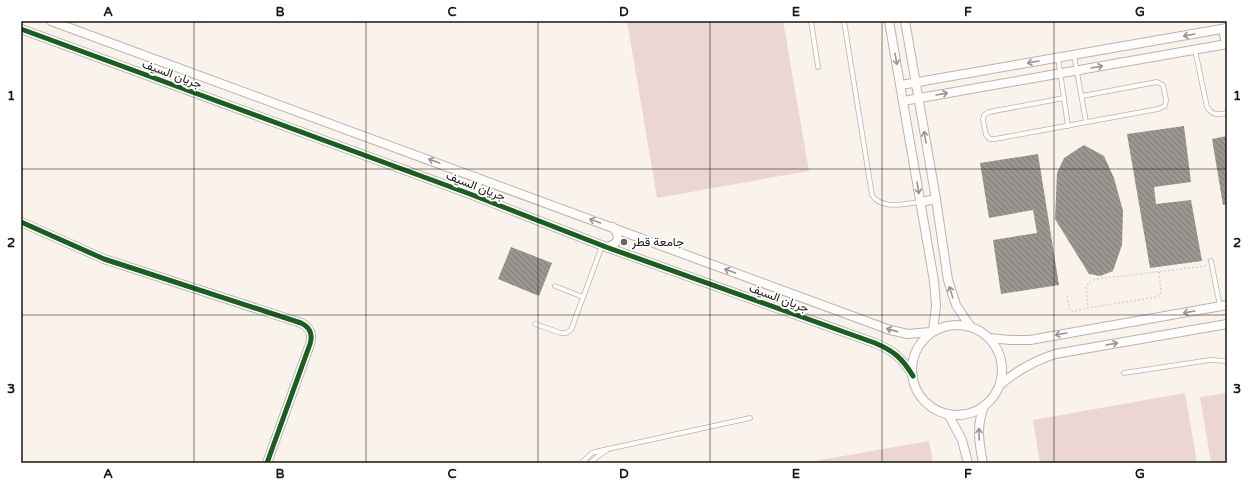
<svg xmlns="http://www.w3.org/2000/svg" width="1248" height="484" font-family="'Varela Round',Vazirmatn,sans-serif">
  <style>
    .grass { fill: #ebd6d2 }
    .building { fill: url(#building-back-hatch) }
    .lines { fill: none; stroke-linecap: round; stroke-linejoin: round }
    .lane-casing { stroke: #b9b4af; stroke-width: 5.5 }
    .street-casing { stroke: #b9b4af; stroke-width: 10 }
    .path { stroke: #d6d4d2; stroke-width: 1.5; stroke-dasharray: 2 2; stroke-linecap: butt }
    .lane { stroke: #fefdfc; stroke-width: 4 }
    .street { stroke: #fefdfc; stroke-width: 8 }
    .cycleway-casing { stroke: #fff; stroke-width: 8 }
    .cycleway { stroke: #1b5e20; stroke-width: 5 }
    .oneway { stroke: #979592 }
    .grid { fill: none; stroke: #1a1611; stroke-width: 1; stroke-opacity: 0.55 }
    .poi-dot { fill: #68635e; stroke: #fff; stroke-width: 1.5 }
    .labels { text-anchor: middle; stroke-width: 4; stroke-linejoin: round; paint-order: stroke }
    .street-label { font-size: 12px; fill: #1a1611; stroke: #fff }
    .poi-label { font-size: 12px; fill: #1a1611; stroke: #fff; text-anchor: start }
    .neatline { fill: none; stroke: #1a1611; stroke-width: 1.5 }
    .grid-label { font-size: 13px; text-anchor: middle; font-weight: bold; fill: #1a1611 }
  </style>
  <defs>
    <pattern id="building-back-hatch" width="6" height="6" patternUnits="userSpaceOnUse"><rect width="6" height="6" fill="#9a9791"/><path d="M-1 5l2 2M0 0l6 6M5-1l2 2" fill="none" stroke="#7d7a75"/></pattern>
  </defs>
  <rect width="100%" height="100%" fill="#f9f3ec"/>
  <g class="grass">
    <path d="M627 21H783L809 171 657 198Z"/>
    <path d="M1185 393 1197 463H1040L1033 420Z"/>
    <path d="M1227 393V463H1211L1200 397Z"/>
    <path d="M929 441 933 463H803Z"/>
  </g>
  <g class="building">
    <path d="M1184 126 1191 182 1154 187 1156 204 1191 200 1202 261 1150 268 1127 134Z"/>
    <path d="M1227 136V204L1223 205 1212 139Z"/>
    <path d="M1084 145 1104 156 1114 178 1123 211 1122 245 1113 271 1100 276 1089 274 1055 219 1057 173 1064 158Z"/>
    <path d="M1038 154 1059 285 1001 294 993 240 1037 233 1033 210 989 218 980 163Z"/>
    <path d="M511 247 552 263 539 296 498 279Z"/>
  </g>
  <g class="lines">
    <defs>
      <g id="lane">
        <path d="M811 21 818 67"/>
        <path d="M844 21 872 195C882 211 906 203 921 202"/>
        <path d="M1195 50 1207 107C1212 115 1218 115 1227 113"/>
        <path d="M1074 55 1086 122"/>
        <path d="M1058 58 1068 126"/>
        <path d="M1064 98 989 112 984 115 983 120 986 135 990 139H995L1158 109 1165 106 1166 100 1163 85 1157 82 1082 96"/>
        <path d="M1211 261 1220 306"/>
        <path d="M555 286 583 297"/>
        <path d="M535 324 561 333H566L571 330 602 246"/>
        <path d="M1124 373 1210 360 1227 361"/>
        <path d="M581 463 592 453 599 451 750 418"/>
        <path d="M590 463 598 456 607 450"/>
      </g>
      <g id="street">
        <path d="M51 21 890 330 908 334 930 332"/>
        <path d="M889 21 934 281 936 306 933 331"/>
        <path d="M905 21 936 199 948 280 956 305 970 326"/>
        <path d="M21 29 470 194 606 247 875 343C894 351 902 358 913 376"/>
        <path d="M1223 29 1226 44"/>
        <path d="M901 85 1227 28"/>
        <path d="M903 101 1227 44"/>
        <path d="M470 194C478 191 479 185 476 177"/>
        <path d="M921 202 936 199"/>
        <path d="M21 222 104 259 301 323C310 327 313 335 310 344L267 463"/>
        <path d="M606 247C619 244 621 238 613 227"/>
        <circle cx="957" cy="370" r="45"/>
        <path d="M989 338 1010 340H1030L1227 305"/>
        <path d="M1000 385C1016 371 1034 361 1055 354L1227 324"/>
        <path d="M948 414 962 440 968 463"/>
        <path d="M983 463C979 442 976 427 984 406"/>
      </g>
    </defs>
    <use href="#lane" class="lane-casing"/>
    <use href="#street" class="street-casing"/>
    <g class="path">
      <path d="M1159 272 1161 292 1160 295 1157 297 1088 308 1086 286 1090 282 1096 279 1206 266"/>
      <path d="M1067 296 1069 307 1071 311H1075L1088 308"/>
    </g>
    <use href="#lane" class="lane"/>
    <use href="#street" class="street"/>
    <defs>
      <g id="cycleway">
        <path d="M21 29 470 194 606 247 875 343C894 351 902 358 913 376"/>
        <path d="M21 222 104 259 301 323C310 327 313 335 310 344L267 463"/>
      </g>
    </defs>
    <use href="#cycleway" class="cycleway-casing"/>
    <use href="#cycleway" class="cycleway"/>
  </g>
  <defs><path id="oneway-shaft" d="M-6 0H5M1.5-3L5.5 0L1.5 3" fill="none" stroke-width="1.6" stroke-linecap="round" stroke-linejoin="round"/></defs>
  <g class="oneway">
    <use href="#oneway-shaft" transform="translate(1189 35) rotate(170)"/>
    <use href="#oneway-shaft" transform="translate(896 59) rotate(80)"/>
    <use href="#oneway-shaft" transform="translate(1033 62) rotate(170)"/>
    <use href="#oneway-shaft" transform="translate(1097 67) rotate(-10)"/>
    <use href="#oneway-shaft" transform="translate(942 94) rotate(-10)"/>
    <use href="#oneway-shaft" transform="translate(925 137) rotate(-100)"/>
    <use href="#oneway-shaft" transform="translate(434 161) rotate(-160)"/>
    <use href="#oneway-shaft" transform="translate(918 188) rotate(80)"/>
    <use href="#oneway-shaft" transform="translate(595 221) rotate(-160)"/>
    <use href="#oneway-shaft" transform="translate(730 271) rotate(-160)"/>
    <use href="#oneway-shaft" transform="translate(951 292) rotate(-107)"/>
    <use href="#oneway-shaft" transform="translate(1189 312) rotate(170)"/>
    <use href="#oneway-shaft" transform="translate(892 330) rotate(-164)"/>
    <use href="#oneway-shaft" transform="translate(1061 334) rotate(170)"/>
    <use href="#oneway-shaft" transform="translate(1112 344) rotate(-10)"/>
    <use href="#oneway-shaft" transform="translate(979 434) rotate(-92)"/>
  </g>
  <path class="grid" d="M194 21V463M366 21V463M538 21V463M710 21V463M882 21V463M1054 21V463M21 169H1227M21 315H1227"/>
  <circle class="poi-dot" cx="624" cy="242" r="4"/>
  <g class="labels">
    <g class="street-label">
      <text transform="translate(172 74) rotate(20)" y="4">جريان السيف</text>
      <text transform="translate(476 186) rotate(21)" y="4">جريان السيف</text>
      <text transform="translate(779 298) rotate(20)" y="4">جريان السيف</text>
    </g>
    <g class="poi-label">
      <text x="632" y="246">جامعة قطر</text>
    </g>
  </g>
  <rect width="1248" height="484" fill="none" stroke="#ffffff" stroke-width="44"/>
  <rect x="22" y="22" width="1204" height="440" class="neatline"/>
  <g class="grid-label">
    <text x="108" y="16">A</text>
    <text x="280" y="16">B</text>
    <text x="452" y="16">C</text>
    <text x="624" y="16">D</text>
    <text x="796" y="16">E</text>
    <text x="968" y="16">F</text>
    <text x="1140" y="16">G</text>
    <text x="11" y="100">1</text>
    <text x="1237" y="100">1</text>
    <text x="11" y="247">2</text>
    <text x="1237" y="247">2</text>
    <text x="11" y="393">3</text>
    <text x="1237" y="393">3</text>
    <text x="108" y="478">A</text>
    <text x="280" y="478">B</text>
    <text x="452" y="478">C</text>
    <text x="624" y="478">D</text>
    <text x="796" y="478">E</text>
    <text x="968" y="478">F</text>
    <text x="1140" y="478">G</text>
  </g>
</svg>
